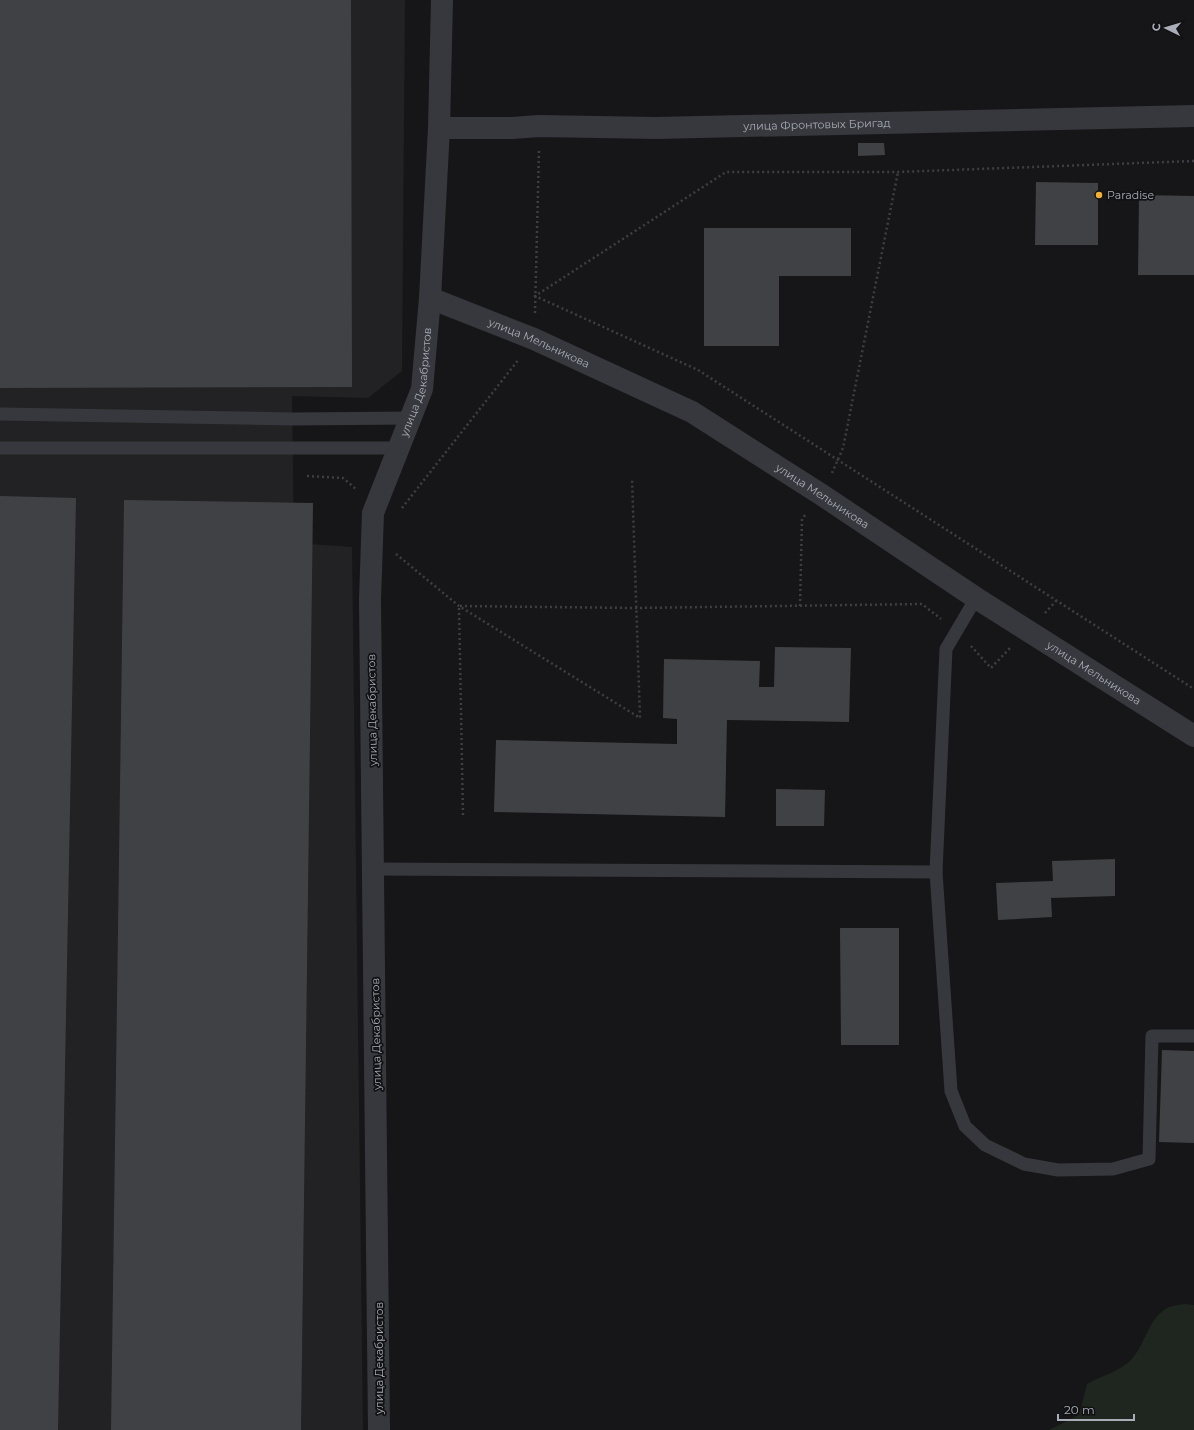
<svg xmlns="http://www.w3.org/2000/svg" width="1194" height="1430" font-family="Montserrat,sans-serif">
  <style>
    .built { fill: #222225 }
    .green { fill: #1e261f }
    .building { fill: #404145 }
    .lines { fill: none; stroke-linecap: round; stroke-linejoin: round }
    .path { stroke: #3d3f44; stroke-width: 2.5; stroke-dasharray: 2 3; stroke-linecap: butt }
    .service { stroke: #37383d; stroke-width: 13 }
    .minor { stroke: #37383d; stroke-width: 22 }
    .tertiary { stroke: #37383d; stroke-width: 22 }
    .poi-dot { fill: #f2b134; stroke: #111113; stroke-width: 1.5 }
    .labels { text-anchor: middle; stroke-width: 3.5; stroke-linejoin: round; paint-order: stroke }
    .street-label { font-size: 11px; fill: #a8adb8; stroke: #111113 }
    .poi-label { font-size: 11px; fill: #a8adb8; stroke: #111113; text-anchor: start }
  </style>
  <rect width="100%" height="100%" fill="#161618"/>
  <path class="built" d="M0 0H405L402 371 368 398 292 396 294 543 352 547 363 1430H0Z"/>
  <path class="green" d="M1184 1304 1194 1305V1430H1049L1079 1415 1087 1384C1101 1376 1118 1372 1130 1361 1145 1346 1147 1322 1164 1310 1169 1306 1178 1305 1184 1304Z"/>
  <g class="building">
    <path d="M0 0H351L352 387 0 388Z"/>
    <path d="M858 143H884L885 155 858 156Z"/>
    <path d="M1036 182 1098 183V245H1035Z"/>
    <path d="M1139 195 1194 196V275H1138Z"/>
    <path d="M704 228H851V276H779V346H704Z"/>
    <path d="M0 496 76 498 58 1430H0Z"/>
    <path d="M124 500 313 503 301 1430H111Z"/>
    <path d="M775 647 851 648 849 722 727 720 725 817 494 812 496 740 677 744V719L663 718 664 659 760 661 759 687H774Z"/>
    <path d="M776 789 825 790 824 826H776Z"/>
    <path d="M1115 859V896L1051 898 1052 917 998 920 996 883 1053 881 1052 861Z"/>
    <path d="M840 928H899V1045H841Z"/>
    <path d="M1162 1050 1194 1051V1143L1159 1142Z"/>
  </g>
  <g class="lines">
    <g class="path">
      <path d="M1194 161 898 172H726L535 296 698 370 1194 689"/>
      <path d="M535 313 539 150"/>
      <path d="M832 473 843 448 898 172"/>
      <path d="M307 476 343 478 357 490"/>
      <path d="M402 508 519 359"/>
      <path d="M396 554 459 606 640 718 632 478"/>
      <path d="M800 606 802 519 806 514"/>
      <path d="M1045 613 1057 600"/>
      <path d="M971 646 991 668 1010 648"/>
      <path d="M463 815 459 606 636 608 922 604 941 619"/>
    </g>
    <g class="service">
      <path d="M0 414 293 419 411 418"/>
      <path d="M0 448H399"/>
      <path d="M976 598 946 649 936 872 951 1091 965 1126 985 1145 1024 1164 1058 1170 1113 1169 1149 1159 1152 1036H1194"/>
      <path d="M374 869 936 872"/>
    </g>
    <path class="minor" id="s1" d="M439 128H512L539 126 656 128 1194 116"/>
    <g class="tertiary">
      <path id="s2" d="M430 298 534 339 692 412 822 495 976 598 1194 736"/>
      <path id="s3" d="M379 1430 370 599 373 513 422 389 430 298 439 128 442 0"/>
    </g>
  </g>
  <circle class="poi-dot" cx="1099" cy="195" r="4"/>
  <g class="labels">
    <g class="street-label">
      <text dy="4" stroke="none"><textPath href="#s1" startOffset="378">улица Фронтовых Бригад</textPath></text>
      <text dy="4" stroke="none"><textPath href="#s2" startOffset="118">улица Мельникова</textPath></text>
      <text dy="4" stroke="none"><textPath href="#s3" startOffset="1056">улица Декабристов</textPath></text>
      <text dy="4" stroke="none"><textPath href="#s2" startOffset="441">улица Мельникова</textPath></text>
      <text dy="4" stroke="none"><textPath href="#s2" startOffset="765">улица Мельникова</textPath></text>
      <text transform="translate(372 710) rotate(-91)" y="4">улица Декабристов</text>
      <text transform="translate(376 1034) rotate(-91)" y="4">улица Декабристов</text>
      <text transform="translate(379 1358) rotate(-90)" y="4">улица Декабристов</text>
    </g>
    <g class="poi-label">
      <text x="1107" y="199">Paradise</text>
    </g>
  </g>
  <g transform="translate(1166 28) rotate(275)" stroke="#111113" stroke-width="3" paint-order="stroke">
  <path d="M0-3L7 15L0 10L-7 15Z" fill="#a8adb8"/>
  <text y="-6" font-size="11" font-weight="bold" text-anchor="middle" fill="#a8adb8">С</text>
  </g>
  <path d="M1058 1414v6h76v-6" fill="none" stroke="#a8adb8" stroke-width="2"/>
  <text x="1064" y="1414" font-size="12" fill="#a8adb8" stroke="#111113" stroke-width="3" paint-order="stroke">20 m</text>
</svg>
